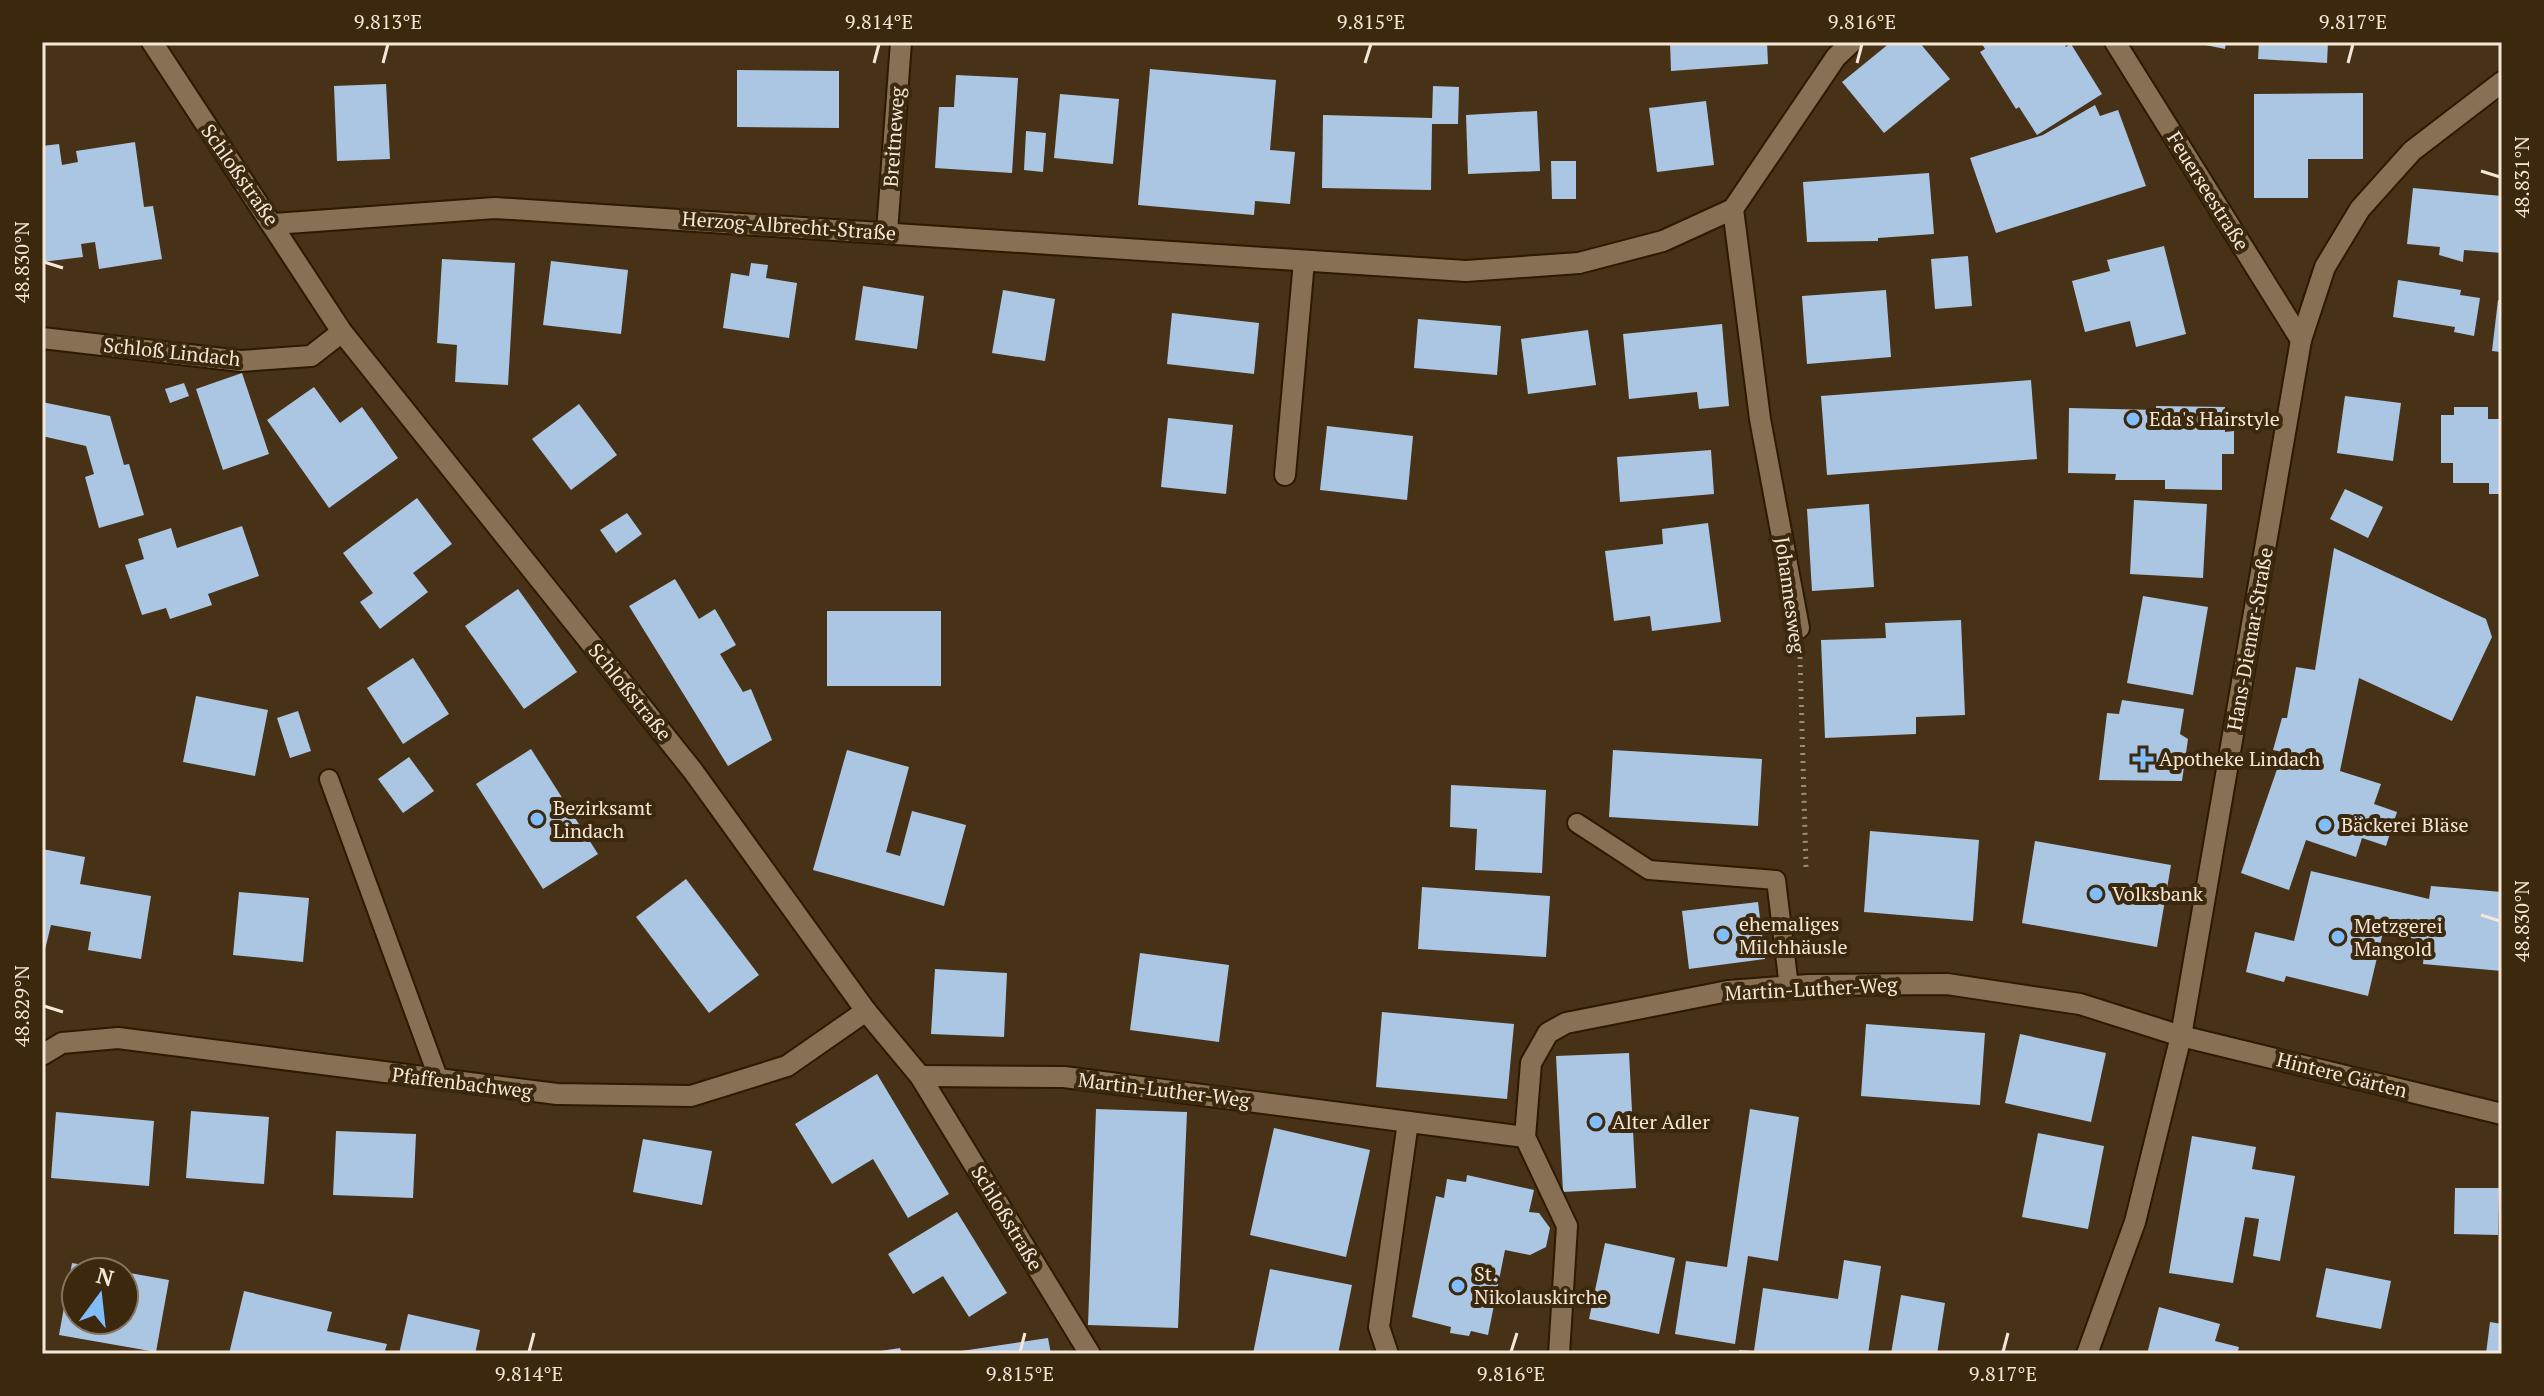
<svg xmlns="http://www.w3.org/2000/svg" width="2544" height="1396" font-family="'PT Serif',serif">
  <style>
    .building { fill: #abc6e2 }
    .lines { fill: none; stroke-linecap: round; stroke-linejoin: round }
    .lane-casing { stroke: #2c1900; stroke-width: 22 }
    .street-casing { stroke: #2c1900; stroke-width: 24 }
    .path { stroke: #9b8a75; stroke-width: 5; stroke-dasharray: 2 6; stroke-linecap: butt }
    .lane { stroke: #877054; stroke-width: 18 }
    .street { stroke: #877054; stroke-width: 20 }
    .ticks { fill: none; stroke: #f5e7d8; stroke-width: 3 }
    .poi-dot { fill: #81bdfa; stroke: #3c280d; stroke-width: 3 }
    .labels { text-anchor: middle; stroke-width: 8; stroke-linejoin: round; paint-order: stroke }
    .street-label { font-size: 20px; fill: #f5e7d8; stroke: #3c280d }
    .poi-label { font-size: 20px; fill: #f5e7d8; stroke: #3c280d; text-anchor: start }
    .neatline { fill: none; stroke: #f5e7d8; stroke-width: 3 }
    .ticks-label { font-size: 20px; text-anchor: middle; fill: #f5e7d8 }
  </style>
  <rect width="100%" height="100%" fill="#473218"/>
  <g class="building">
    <path d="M1670 42H1767L1768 64 1671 71Z"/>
    <path d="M1891 42H1919L1950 79 1884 133 1842 82Z"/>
    <path d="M1981 42H2063L2066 47 2071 44 2102 94 2037 135 2019 107 2016 109 1980 52 1985 49Z"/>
    <path d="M2191 42H2226L2225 49Z"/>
    <path d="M2259 42H2328L2327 63 2258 59Z"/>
    <path d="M1150 69 1276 80 1270 150 1295 152 1290 204 1255 201 1254 215 1138 205Z"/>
    <path d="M737 70 839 71V128L737 127Z"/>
    <path d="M956 75 1018 78 1012 173 935 168 939 107H954Z"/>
    <path d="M386 84 390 159 337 161 334 86Z"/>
    <path d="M1433 86 1459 87 1458 124H1432L1431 190 1322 188 1323 115 1432 118Z"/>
    <path d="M2363 93V159H2308V198H2254V94Z"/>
    <path d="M1060 94 1119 99 1113 164 1054 158Z"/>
    <path d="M1706 101 1714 165 1657 172 1649 108Z"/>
    <path d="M2095 105 2100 116 2118 110 2146 186 1996 233 1970 158 2043 135Z"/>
    <path d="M1537 111 1540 171 1468 174 1466 115Z"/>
    <path d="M1026 131 1046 133 1043 172 1024 170Z"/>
    <path d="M135 142 144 207 153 206 162 259 99 269 95 242 81 244 83 257 42 262V146L59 144 62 165 78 162 76 151Z"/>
    <path d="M1551 161H1576V199H1552Z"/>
    <path d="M1929 173 1934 234 1878 238V241L1807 242 1803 182Z"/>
    <path d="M2413 188 2502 196V253L2464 250 2463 262 2439 255 2440 247 2407 244Z"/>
    <path d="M2164 246 2186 334 2136 347 2130 321 2085 332 2072 281 2110 271 2107 260Z"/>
    <path d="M1968 256 1972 306 1935 309 1931 259Z"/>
    <path d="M442 259 515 263 508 385 455 382 457 345 437 343Z"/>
    <path d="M551 261 628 270 621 334 543 325Z"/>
    <path d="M751 263 768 265 766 278 797 283 789 338 723 328 731 273 749 276Z"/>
    <path d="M2398 280 2461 290 2460 295 2480 298 2474 336 2454 332 2455 327 2393 317Z"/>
    <path d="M863 286 924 296 917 349 855 340Z"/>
    <path d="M1003 290 1055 299 1045 361 992 353Z"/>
    <path d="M1886 290 1891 357 1807 364 1802 296Z"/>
    <path d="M2498 300 2502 301V352L2492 351Z"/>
    <path d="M1172 313 1259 323 1254 374 1167 364Z"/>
    <path d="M1418 319 1501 326 1497 375 1414 368Z"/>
    <path d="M1722 324 1729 406 1699 409 1697 392 1629 399 1623 334Z"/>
    <path d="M1588 330 1596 385 1528 394 1521 339Z"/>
    <path d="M242 373 269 454 223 470 196 389Z"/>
    <path d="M2031 380 2037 459 1827 475 1821 396Z"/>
    <path d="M184 383 189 396 170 403 165 389Z"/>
    <path d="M314 387 340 423 362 407 398 458 329 508 267 420Z"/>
    <path d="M2345 396 2401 403 2393 461 2337 453Z"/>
    <path d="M42 402 110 416 124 465 129 464 144 515 99 528 85 477 94 474 86 446 42 436Z"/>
    <path d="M579 404 617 455 571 490 532 439Z"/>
    <path d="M2156 406 2225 407V432L2234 431V454H2222V490L2165 489V480H2115L2116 474 2068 473 2069 408 2156 410Z"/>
    <path d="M2454 407H2488V419H2502V494H2489V483H2453V463H2441V415H2454Z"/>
    <path d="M1168 418 1233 425 1226 494 1161 487Z"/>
    <path d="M1327 426 1413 436 1407 500 1320 490Z"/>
    <path d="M1711 450 1714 494 1620 502 1617 457Z"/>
    <path d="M2345 489 2383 507 2368 538 2330 519Z"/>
    <path d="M417 498 452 544 413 573 428 592 380 629 360 602 373 593 343 553Z"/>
    <path d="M2134 500 2207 504 2203 578 2130 574Z"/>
    <path d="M1869 504 1874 587 1812 591 1807 509Z"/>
    <path d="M627 513 642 534 616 553 600 530Z"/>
    <path d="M1708 523 1721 622 1652 631 1650 616 1614 621 1605 551 1663 544 1662 529Z"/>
    <path d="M242 526 259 576 208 594 212 605 170 619 166 608 142 615 125 565 144 559 138 539 171 528 177 548Z"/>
    <path d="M2334 548 2486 619 2492 637 2452 721 2359 678 2340 771 2381 784 2374 804 2397 812 2386 846 2362 838 2356 857 2306 840 2289 890 2241 873 2283 752 2273 750 2282 718H2287L2296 667 2315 670Z"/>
    <path d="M675 579 699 619 715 609 736 645 720 654 743 692 751 689 772 740 728 766 629 606Z"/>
    <path d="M518 589 577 672 524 709 465 626Z"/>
    <path d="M2143 596 2208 607 2193 695 2127 683Z"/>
    <rect x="827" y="611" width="114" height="75"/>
    <path d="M1961 620 1965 715 1916 717V734L1825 738 1821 640 1886 638 1885 623Z"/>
    <path d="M413 658 449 714 403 744 367 688Z"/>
    <path d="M196 696 268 710 255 776 183 762Z"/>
    <path d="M2122 700 2184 709 2180 734 2188 739 2182 781 2099 780 2107 713 2119 714Z"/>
    <path d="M298 711 311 751 290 758 277 718Z"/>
    <path d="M531 749 598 854 543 889 476 784Z"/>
    <path d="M847 750 909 767 886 852 900 856 912 811 966 825 944 906 813 870Z"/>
    <path d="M1613 750 1762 759 1758 826 1609 817Z"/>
    <path d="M409 757 434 791 403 813 378 779Z"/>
    <path d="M1451 785 1546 790 1542 873 1475 870 1477 829 1450 827Z"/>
    <path d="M1870 831 1979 840 1973 921 1864 912Z"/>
    <path d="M2035 841 2171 865 2157 947 2022 923Z"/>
    <path d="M42 849 85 857 80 884 151 896 141 959 88 950 91 932 51 925 42 962Z"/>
    <path d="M2311 871 2429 899 2431 886 2502 892V971L2423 964 2425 941 2383 932 2368 996 2286 976 2284 982 2246 972 2255 932 2294 941Z"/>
    <path d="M686 879 759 975 709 1013 636 917Z"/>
    <path d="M1422 887 1550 896 1546 957 1418 949Z"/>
    <path d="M239 892 309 898 303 962 233 955Z"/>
    <path d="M1758 902 1765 959 1689 969 1682 911Z"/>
    <path d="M1140 953 1229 965 1219 1042 1130 1030Z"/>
    <path d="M935 969 1007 973 1004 1037 931 1034Z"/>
    <path d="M1382 1012 1514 1024 1507 1099 1376 1087Z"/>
    <path d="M1866 1024 1985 1033 1980 1105 1861 1096Z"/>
    <path d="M2020 1034 2106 1053 2091 1122 2005 1103Z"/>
    <path d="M1629 1053 1636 1188 1563 1192 1556 1056Z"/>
    <path d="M877 1074 949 1194 908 1218 873 1159 832 1184 795 1124Z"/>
    <path d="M1096 1109 1187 1112 1178 1328 1088 1325Z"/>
    <path d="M1750 1109 1799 1117 1778 1261 1748 1256 1735 1344 1675 1334 1686 1261 1727 1267Z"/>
    <path d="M191 1111 269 1117 264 1184 186 1178Z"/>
    <path d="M56 1112 154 1121 149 1186 51 1178Z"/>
    <path d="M1274 1128 1370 1150 1346 1257 1250 1235Z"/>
    <path d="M336 1131 416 1134 413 1198 333 1195Z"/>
    <path d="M2038 1133 2104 1146 2088 1229 2022 1217Z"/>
    <path d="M2192 1136 2256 1147 2252 1169 2295 1176 2280 1261 2253 1256 2259 1219 2245 1217 2233 1283 2169 1273Z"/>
    <path d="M643 1139 712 1151 702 1205 633 1192Z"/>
    <path d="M1467 1175 1534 1190 1529 1212 1539 1213 1550 1228 1546 1247 1530 1255 1505 1250 1488 1335 1471 1331 1469 1336 1450 1333 1451 1327 1412 1317 1436 1196 1444 1198 1447 1179 1466 1182Z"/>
    <path d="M2455 1188H2499L2498 1235 2454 1234Z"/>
    <path d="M957 1212 1007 1293 969 1317 943 1276 913 1294 888 1254Z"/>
    <path d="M1605 1243 1675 1258 1659 1334 1589 1319Z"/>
    <path d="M1844 1260 1881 1266 1868 1354H1739V1350L1754 1351 1763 1288 1838 1299Z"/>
    <path d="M72 1263 113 1270 76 1272V1320H124V1272L169 1280 156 1352 59 1335Z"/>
    <path d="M2326 1268 2391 1281 2381 1329 2316 1317Z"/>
    <path d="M1270 1269 1352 1285 1338 1354H1253Z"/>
    <path d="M244 1291 332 1312 327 1331 387 1344 384 1354H229Z"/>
    <path d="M1901 1295 1945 1303 1937 1354H1891Z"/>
    <path d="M2159 1307 2220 1324 2215 1341 2239 1347 2237 1354H2147Z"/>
    <path d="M408 1314 480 1330 475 1354H399Z"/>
    <path d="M2490 1322 2502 1324V1354H2486Z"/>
    <path d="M1048 1338 1051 1354H956L955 1352Z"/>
    <path d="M900 1348 902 1354H874V1352Z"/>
  </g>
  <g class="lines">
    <defs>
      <g id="lane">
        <path d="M329 779 439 1080"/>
        <path d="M1577 823 1649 870 1776 880 1789 987"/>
      </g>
      <g id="street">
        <path d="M152 42 342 332 693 771 866 1011 920 1076 1090 1354"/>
        <path d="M2115 42 2301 340"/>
        <path d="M1733 209 1760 419 1799 628"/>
        <path d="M274 224 495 208 1466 271 1579 263 1663 241 1733 209 1836 57 1852 42"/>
        <path d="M887 232 901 42"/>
        <path d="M42 338 241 361 311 356 342 332"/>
        <path d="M1285 475 1304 261"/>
        <path d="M42 1055 62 1043 118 1038 557 1094 691 1096 787 1066 866 1011"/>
        <path d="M920 1076 1064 1077 1525 1137"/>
        <path d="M1388 1354 1379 1327 1408 1122"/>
        <path d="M1559 1354 1567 1226 1525 1137 1531 1063 1548 1033 1566 1023 1728 991 1809 985 1947 984 2080 1004 2181 1036 2502 1114"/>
        <path d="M2087 1354 2135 1222 2181 1036 2301 340 2325 267 2360 209 2412 151 2502 82"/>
      </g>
    </defs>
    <use href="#lane" class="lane-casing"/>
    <use href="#street" class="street-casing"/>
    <path class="path" d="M1800 657 1806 867"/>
    <use href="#lane" class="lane"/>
    <use href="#street" class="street"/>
  </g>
  <path class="ticks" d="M383 63 388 44M874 63 879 44M1365 63 1371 44M1857 63 1862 44M2348 63 2353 44M2481 171 2500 177M44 262 63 268M2481 915 2500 921M44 1006 63 1012M529 1352 534 1333M1020 1352 1025 1333M1511 1352 1517 1333M2003 1352 2008 1333"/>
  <g class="poi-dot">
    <circle cx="2133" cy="419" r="8"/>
    <path d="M2139 747h8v8h8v8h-8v8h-8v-8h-8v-8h8z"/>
    <circle cx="537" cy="819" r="8"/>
    <circle cx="2325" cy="825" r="8"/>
    <circle cx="2096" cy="894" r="8"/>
    <circle cx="1723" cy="935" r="8"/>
    <circle cx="2338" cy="937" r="8"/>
    <circle cx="1596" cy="1122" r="8"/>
    <circle cx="1458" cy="1286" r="8"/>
  </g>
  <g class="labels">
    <g class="street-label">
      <text transform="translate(894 137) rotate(-86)" y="7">Breitneweg</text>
      <text transform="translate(240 175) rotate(55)" y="7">Schloßstraße</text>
      <text transform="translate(2208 191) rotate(58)" y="7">Feuerseestraße</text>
      <text transform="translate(789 226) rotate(4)" y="7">Herzog-Albrecht-Straße</text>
      <text transform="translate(172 352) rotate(6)" y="7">Schloß Lindach</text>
      <text transform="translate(1790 595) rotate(82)" y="7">Johannesweg</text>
      <text transform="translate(2250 639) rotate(-80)" y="7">Hans-Diemar-Straße</text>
      <text transform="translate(630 692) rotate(51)" y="7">Schloßstraße</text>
      <text transform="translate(1811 989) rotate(-3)" y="7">Martin-Luther-Weg</text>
      <text transform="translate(2342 1075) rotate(14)" y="7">Hintere Gärten</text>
      <text transform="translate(462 1083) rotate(7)" y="7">Pfaffenbachweg</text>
      <text transform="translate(1164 1090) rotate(7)" y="7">Martin-Luther-Weg</text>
      <text transform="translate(1007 1218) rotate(59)" y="7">Schloßstraße</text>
    </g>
    <g class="poi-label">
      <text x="2149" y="426">Eda's Hairstyle</text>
      <text x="2159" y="766">Apotheke Lindach</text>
      <text x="553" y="815">Bezirksamt<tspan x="553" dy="23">Lindach</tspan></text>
      <text x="2341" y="832">Bäckerei Bläse</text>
      <text x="2112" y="901">Volksbank</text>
      <text x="1739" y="931">ehemaliges<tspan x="1739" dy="23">Milchhäusle</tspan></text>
      <text x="2354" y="933">Metzgerei<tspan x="2354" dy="23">Mangold</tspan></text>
      <text x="1612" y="1129">Alter Adler</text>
      <text x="1474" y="1281">St.<tspan x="1474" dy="23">Nikolauskirche</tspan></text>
    </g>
  </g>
  <rect width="2544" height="1396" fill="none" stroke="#3c280d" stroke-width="88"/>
  <g transform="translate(100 1296) rotate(15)"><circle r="38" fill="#3c280d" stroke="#86745e" stroke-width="2"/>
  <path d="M0-6L14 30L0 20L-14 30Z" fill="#81bdfa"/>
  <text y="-12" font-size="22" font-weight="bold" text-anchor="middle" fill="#f5e7d8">N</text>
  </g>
  <rect x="44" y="44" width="2456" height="1308" class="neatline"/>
  <g class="ticks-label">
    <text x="388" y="29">9.813°E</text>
    <text x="879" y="29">9.814°E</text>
    <text x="1371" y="29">9.815°E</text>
    <text x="1862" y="29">9.816°E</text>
    <text x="2353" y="29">9.817°E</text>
    <text transform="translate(2522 177) rotate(-90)" y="7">48.831°N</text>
    <text transform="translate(22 262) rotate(-90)" y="7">48.830°N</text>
    <text transform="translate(2522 921) rotate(-90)" y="7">48.830°N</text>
    <text transform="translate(22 1006) rotate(-90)" y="7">48.829°N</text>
    <text x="529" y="1381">9.814°E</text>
    <text x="1020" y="1381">9.815°E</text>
    <text x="1511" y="1381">9.816°E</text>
    <text x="2003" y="1381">9.817°E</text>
  </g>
</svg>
